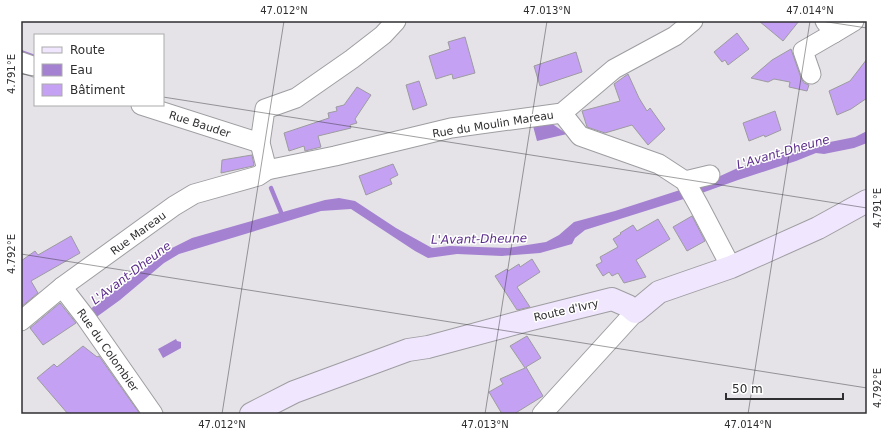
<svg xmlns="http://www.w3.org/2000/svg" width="888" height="435" font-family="'DejaVu Sans',sans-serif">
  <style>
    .water { fill: #a482d1 }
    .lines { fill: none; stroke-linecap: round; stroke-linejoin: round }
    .stream { stroke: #a482d1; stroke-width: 4.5 }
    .building { fill: #c4a1f3; stroke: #9d9ba0 }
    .minor-casing { stroke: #9e9da1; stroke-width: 21 }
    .secondary-casing { stroke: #9e9da1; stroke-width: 24 }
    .minor { stroke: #fff; stroke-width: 19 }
    .secondary { stroke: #f0e6fe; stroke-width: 22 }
    .ticks { fill: none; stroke: #2f2e30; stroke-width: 1; stroke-opacity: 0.45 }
    .labels { text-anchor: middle; stroke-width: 3; stroke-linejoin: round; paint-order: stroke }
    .street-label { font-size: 11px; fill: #2f2e30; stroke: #fff }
    .water-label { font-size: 12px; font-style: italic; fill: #5d2f8d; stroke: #fff }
    .neatline { fill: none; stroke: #2f2e30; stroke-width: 1.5 }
    .ticks-label { font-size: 10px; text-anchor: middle; fill: #2f2e30 }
  </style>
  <rect width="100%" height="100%" fill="#e5e3e8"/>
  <g class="water">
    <path d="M551 123 567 134 537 141 533 126Z"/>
    <path d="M867 131V143L854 148 824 154 816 153 796 161 738 180 699 194 695 185 718 177 742 166 815 145 855 137Z"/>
    <path d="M683 189 690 197 585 230 575 238 572 244 540 253 502 256 457 254 428 258 415 251 351 209 321 211 179 254 164 263 120 300 91 321 85 313 170 249 192 238 325 200 339 198 355 201 396 228 432 248 450 246 508 248 546 242 559 235 574 222 615 211Z"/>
    <path d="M176 339 177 341 181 342V348L163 358 158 349Z"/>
  </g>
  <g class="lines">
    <g class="stream">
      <path d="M21 52 35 57"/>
      <path d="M271 188 283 217"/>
    </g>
  </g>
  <g class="building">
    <path d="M759 21H799L783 41Z"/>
    <path d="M737 33 749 49 728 65 725 60 722 62 714 52Z"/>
    <path d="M465 37 475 73 453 79 452 74 436 79 429 56 450 49 448 42Z"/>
    <path d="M791 49 801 78 804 83 809 85 807 91 789 87 790 82 774 79 768 82 751 78 772 60Z"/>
    <path d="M576 52 582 72 540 86 534 66Z"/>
    <path d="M867 59V98L851 109 837 115 829 91 850 81Z"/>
    <path d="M628 74 639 98 647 111 650 108 665 129 648 145 632 125 605 133 587 127 582 111 620 101 614 84Z"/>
    <path d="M419 81 427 105 413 110 406 85Z"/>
    <path d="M357 87 371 95 355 119 357 123 350 125 351 128 318 136 321 147 305 151 304 146 289 151 284 133 329 118 328 113 337 111 336 107 344 105Z"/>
    <path d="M775 111 781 130 765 137 764 135 749 141 743 123Z"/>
    <path d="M252 155 254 165 253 166 221 173 222 160Z"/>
    <path d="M393 164 398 175 390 179 392 184 366 195 359 176Z"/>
    <path d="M692 216 705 241 687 251 673 227Z"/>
    <path d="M658 219 670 239 636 260 646 277 624 283 618 273 612 276 609 272 603 276 596 265 602 262 600 257 618 247 613 239 621 234 620 233 633 225 637 231Z"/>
    <path d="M71 236 80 253 31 281 38 293 21 307V261L35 251 38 255Z"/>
    <path d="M532 259 540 272 517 287 530 307 517 310 495 276 507 269 508 271 519 264 520 267Z"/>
    <path d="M60 303 76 323 43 345 30 328Z"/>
    <path d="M527 336 541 358 526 367 543 396 514 414H502L489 392 503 384 500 379 525 368 510 346Z"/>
    <path d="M83 346 97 357 99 356 140 414H68L37 378 54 364 57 367Z"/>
  </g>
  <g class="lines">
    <defs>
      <g id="minor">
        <path d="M825 21 834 33 854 21"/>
        <path d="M21 62 35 67"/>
        <path d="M811 74 803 51 834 33"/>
        <path d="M141 105 260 143"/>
        <path d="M562 113 580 136 659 164 685 181 699 206 731 267"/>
        <path d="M267 170 260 143 265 109 296 98 352 59 383 35 396 21"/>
        <path d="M685 181 710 175"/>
        <path d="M62 287 86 318 153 414"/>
        <path d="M21 321 62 287 174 206 194 194 258 176 267 170 335 156 451 128 562 113 614 69 675 36 693 21"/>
        <path d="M542 414 635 312"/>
      </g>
      <path id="secondary" d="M251 414 294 392 408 350 428 347 528 320 612 299 628 306 635 312 659 292 731 267 818 228 867 201"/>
    </defs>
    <use href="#minor" class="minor-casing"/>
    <use href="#secondary" class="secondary-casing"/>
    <use href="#minor" class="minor"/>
    <use href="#secondary" class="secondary"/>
  </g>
  <path class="ticks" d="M821 21 867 28M21 74 35 76M163 97 867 208M21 254 867 388M222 414 284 21M485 414 547 21M748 414 810 21"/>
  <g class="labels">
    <g class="street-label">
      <text transform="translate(200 124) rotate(18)" y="4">Rue Bauder</text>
      <text transform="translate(493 124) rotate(-9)" y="4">Rue du Moulin Mareau</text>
      <text transform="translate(138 233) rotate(-36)" y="4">Rue Mareau</text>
      <text transform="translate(566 310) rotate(-13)" y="4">Route d'Ivry</text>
      <text transform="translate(108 350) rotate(55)" y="4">Rue du Colombier</text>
    </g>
    <g class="water-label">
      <text transform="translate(783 152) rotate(-16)" y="4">L'Avant-Dheune</text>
      <text transform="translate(479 239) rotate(-1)" y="4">L'Avant-Dheune</text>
      <text transform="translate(131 273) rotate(-37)" y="4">L'Avant-Dheune</text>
    </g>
  </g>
  <rect width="888" height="435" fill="none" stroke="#ffffff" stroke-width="44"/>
  <rect x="34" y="34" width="130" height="72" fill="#ffffff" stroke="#acabac"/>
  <rect x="42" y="47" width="20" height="6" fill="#f0e6fe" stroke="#acabac"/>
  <text x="70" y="54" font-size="12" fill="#2f2e30">Route</text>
  <rect x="42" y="64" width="20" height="12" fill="#a482d1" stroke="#acabac"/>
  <text x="70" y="74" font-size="12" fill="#2f2e30">Eau</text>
  <rect x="42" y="84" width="20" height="12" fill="#c4a1f3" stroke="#acabac"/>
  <text x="70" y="94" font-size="12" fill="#2f2e30">Bâtiment</text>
  <path d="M726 393v6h117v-6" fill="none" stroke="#2f2e30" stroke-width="2"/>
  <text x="732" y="393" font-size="12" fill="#2f2e30" stroke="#ffffff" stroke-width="3" paint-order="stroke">50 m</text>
  <rect x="22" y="22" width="844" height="391" class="neatline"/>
  <g class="ticks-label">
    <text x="284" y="14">47.012°N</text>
    <text x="547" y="14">47.013°N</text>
    <text x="810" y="14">47.014°N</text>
    <text transform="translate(11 74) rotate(-90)" y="4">4.791°E</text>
    <text transform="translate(877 208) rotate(-90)" y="4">4.791°E</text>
    <text transform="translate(11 254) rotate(-90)" y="4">4.792°E</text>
    <text transform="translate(877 388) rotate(-90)" y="4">4.792°E</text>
    <text x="222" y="428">47.012°N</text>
    <text x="485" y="428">47.013°N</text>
    <text x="748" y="428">47.014°N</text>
  </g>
</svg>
